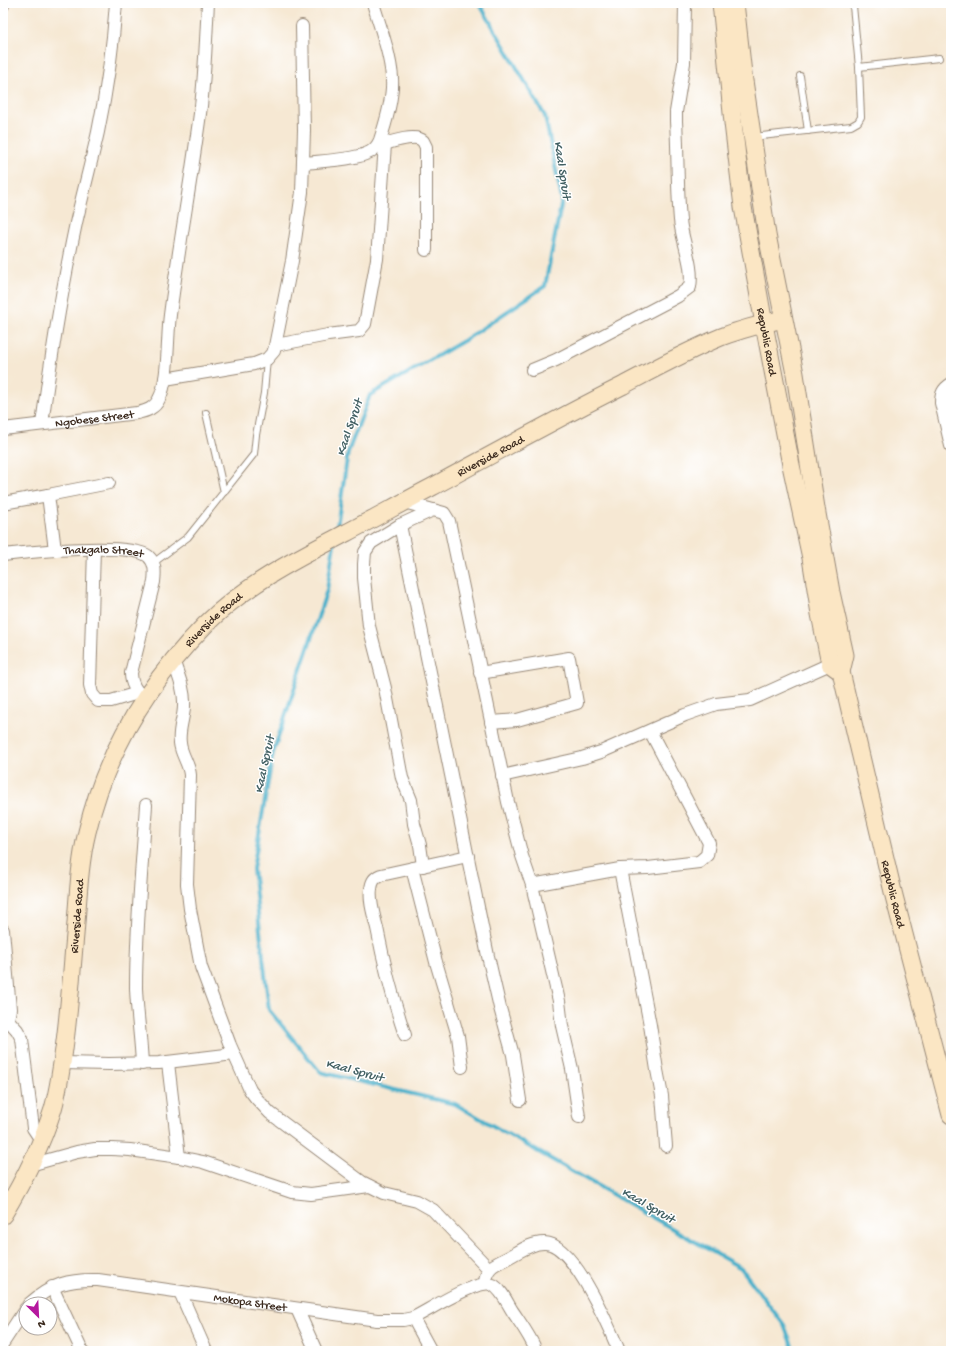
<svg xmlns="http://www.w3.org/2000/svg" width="954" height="1354" font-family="'Gochi Hand',sans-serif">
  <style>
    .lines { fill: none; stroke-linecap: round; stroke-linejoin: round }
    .stream { stroke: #4cb1cb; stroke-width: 4 }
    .lane-casing { stroke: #988978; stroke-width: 8 }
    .street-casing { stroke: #988978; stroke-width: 14 }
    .secondary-casing { stroke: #988978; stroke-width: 19 }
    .lane { stroke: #fff; stroke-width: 6 }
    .street { stroke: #fff; stroke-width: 12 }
    .secondary { stroke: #fbe6c4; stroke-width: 17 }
    .labels { text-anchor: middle; stroke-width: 3; stroke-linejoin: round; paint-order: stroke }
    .street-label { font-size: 12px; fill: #3b2a1e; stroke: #fff }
    .water-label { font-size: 13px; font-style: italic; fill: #426063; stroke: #fff }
  </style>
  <rect width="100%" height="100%" fill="#fff"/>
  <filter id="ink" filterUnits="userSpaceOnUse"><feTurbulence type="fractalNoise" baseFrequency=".025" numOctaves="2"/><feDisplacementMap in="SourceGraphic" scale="8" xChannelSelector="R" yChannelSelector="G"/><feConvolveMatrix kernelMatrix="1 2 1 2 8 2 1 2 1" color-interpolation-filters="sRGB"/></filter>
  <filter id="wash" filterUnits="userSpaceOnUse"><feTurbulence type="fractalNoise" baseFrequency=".012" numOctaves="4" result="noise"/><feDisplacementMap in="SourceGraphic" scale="16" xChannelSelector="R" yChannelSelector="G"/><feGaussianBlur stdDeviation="0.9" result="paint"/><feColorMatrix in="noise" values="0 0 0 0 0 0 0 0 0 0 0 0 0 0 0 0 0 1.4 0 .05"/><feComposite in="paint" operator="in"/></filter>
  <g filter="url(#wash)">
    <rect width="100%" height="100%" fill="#f6e8d3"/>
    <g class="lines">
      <g class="stream">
        <path d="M336 533 348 452 370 395 465 340 545 286 562 200 545 116 479 3"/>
        <path d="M334 544 327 590 273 753 253 869 269 1010 320 1072 455 1104 741 1268 784 1325 794 1351"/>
      </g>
    </g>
  </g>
  <g filter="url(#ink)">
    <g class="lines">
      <defs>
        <g id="lane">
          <path d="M859 67 939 58"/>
          <path d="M800 76 808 131"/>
          <path d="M753 137 851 126 858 122 861 117 859 67 853 6"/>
          <path d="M206 413 224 492"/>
          <path d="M153 563 188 537 254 454 256 435 264 393 267 359"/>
        </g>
        <g id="street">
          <path d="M3 5V3"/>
          <path d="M378 146C388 143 415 133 423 141 424 143 425 145 426 147V250"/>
          <path d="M304 163C321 161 356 160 370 152 375 149 378 145 380 140 385 125 391 103 392 88 394 63 380 27 373 3"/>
          <path d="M276 345 328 335 359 331 365 324 377 259 385 144"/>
          <path d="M532 370 556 360 667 302 678 296 690 287C694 265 682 242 680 220 677 187 678 154 676 121V112L684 63 685 3"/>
          <path d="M165 379 254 364 267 359 274 351 292 261 302 192 304 130 302 26"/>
          <path d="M951 384C943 389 941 394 941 403L951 446"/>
          <path d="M42 424C51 357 62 289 76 223 83 193 91 163 98 132 107 89 113 46 116 3"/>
          <path id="s1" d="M3 429 137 413C147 411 155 408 159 399 169 381 167 337 170 315 179 245 192 176 201 106 205 72 206 37 208 3"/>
          <path d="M404 502 444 513 449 521 508 802 522 856 532 885 559 1001 562 1026 572 1069 579 1117"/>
          <path d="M3 503 48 495"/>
          <path d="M400 525 488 956 500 1008 513 1055 520 1100"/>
          <path d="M94 549 90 685 92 694 98 701H111L138 693"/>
          <path d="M55 550 48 495 109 483"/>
          <path id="s2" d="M3 555C29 552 130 542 148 556 156 563 155 573 154 582L131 673C131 684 135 690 144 698"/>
          <path d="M173 660C178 675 185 690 184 706 184 718 178 730 180 743 181 755 189 763 190 775L187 884 190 909 201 967 230 1045 250 1090 256 1098 270 1113 362 1182 384 1193 417 1201 433 1210 489 1269"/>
          <path d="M480 673 569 658 577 703 517 720 491 722"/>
          <path d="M650 731 709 843 707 855 699 862 648 868 620 869 650 1025 657 1070 662 1096 666 1146"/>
          <path d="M502 776 582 758 601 752 685 715 716 704 750 700 830 664"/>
          <path d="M423 866 420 845 414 824 411 800 402 778 385 688 369 626 364 578V564L365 552 371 543 400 525 433 510"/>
          <path d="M412 868 436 962 458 1036 462 1067"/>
          <path d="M532 885 620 869"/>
          <path d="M3 930 10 1009 8 1020 3 1025"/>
          <path d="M8 1020 17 1030 22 1039 33 1128 41 1140"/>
          <path d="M405 1035C393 1000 384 964 377 928 374 916 369 901 371 889 372 881 374 878 381 875L468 856"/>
          <path d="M63 1063 109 1064 159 1063 234 1054"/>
          <path d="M168 1063 179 1157"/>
          <path d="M142 1064C141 1039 137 1014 136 988 136 927 142 866 146 805"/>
          <path d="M30 1165 77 1152 95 1149H112L130 1150 179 1157 203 1162 292 1192 311 1194 369 1186"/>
          <path d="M485 1283C486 1265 497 1264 511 1256 520 1251 533 1242 545 1243 573 1243 609 1327 619 1351"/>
          <path d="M52 1287 82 1351"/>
          <path d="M180 1292 206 1351"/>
          <path id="s3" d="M29 1304C52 1284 69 1279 98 1280L377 1320H403L413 1318 431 1351"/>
          <path d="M297 1309 316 1351"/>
          <path d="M413 1318C428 1311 479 1277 493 1285 502 1290 507 1303 513 1312 521 1324 531 1337 536 1351"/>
          <path d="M3 1343 26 1308"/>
        </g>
        <g id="secondary">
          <path id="s4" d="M721 3 733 123 743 207 764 324 791 465 811 558 820 614 830 664 841 672"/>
          <path id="s5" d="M735 3 743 74 767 235 795 374 816 508 831 592 845 655 841 672 894 896 951 1115"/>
          <path id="s6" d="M3 1215C23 1182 41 1147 53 1109 60 1084 63 1058 66 1033 70 1000 72 968 75 935 78 901 79 865 87 832 106 751 147 684 205 625 245 585 296 559 346 533 375 518 403 502 432 487 495 453 558 418 622 386 654 369 687 351 721 337 741 329 762 324 783 319"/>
        </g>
      </defs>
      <use href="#lane" class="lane-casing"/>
      <use href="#street" class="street-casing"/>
      <use href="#secondary" class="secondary-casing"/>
      <use href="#lane" class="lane"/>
      <use href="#street" class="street"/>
      <use href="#secondary" class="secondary"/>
    </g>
  </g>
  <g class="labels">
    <g class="street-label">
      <text dy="4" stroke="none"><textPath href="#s4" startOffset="342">Republic Road</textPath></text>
      <text dy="4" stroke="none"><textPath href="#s1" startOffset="92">Ngobese Street</textPath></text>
      <text dy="4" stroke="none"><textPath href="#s6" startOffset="971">Riverside Road</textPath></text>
      <text dy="4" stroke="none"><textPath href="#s2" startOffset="101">Thakgalo Street</textPath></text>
      <text dy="4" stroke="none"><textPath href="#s6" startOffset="648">Riverside Road</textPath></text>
      <text dy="4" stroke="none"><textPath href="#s5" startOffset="907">Republic Road</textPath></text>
      <text dy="4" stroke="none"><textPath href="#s6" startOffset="312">Riverside Road</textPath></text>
      <text dy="4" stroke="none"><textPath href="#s3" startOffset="229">Mokopa Street</textPath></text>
    </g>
    <g class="water-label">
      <text transform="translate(564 170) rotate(81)" y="5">Kaal Spruit</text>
      <text transform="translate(348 427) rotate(-71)" y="5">Kaal Spruit</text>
      <text transform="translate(263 764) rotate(-78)" y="5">Kaal Spruit</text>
      <text transform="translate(355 1069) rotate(15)" y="5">Kaal Spruit</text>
      <text transform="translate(649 1204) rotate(30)" y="5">Kaal Spruit</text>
    </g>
  </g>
  <rect width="954" height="1354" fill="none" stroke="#fff" stroke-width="16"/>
  <g transform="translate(38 1316) rotate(156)"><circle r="19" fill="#ffffff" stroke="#b1aaa5"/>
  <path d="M0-3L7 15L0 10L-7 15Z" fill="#b5179e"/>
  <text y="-6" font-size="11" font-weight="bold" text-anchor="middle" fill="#3b2a1e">N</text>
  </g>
</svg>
